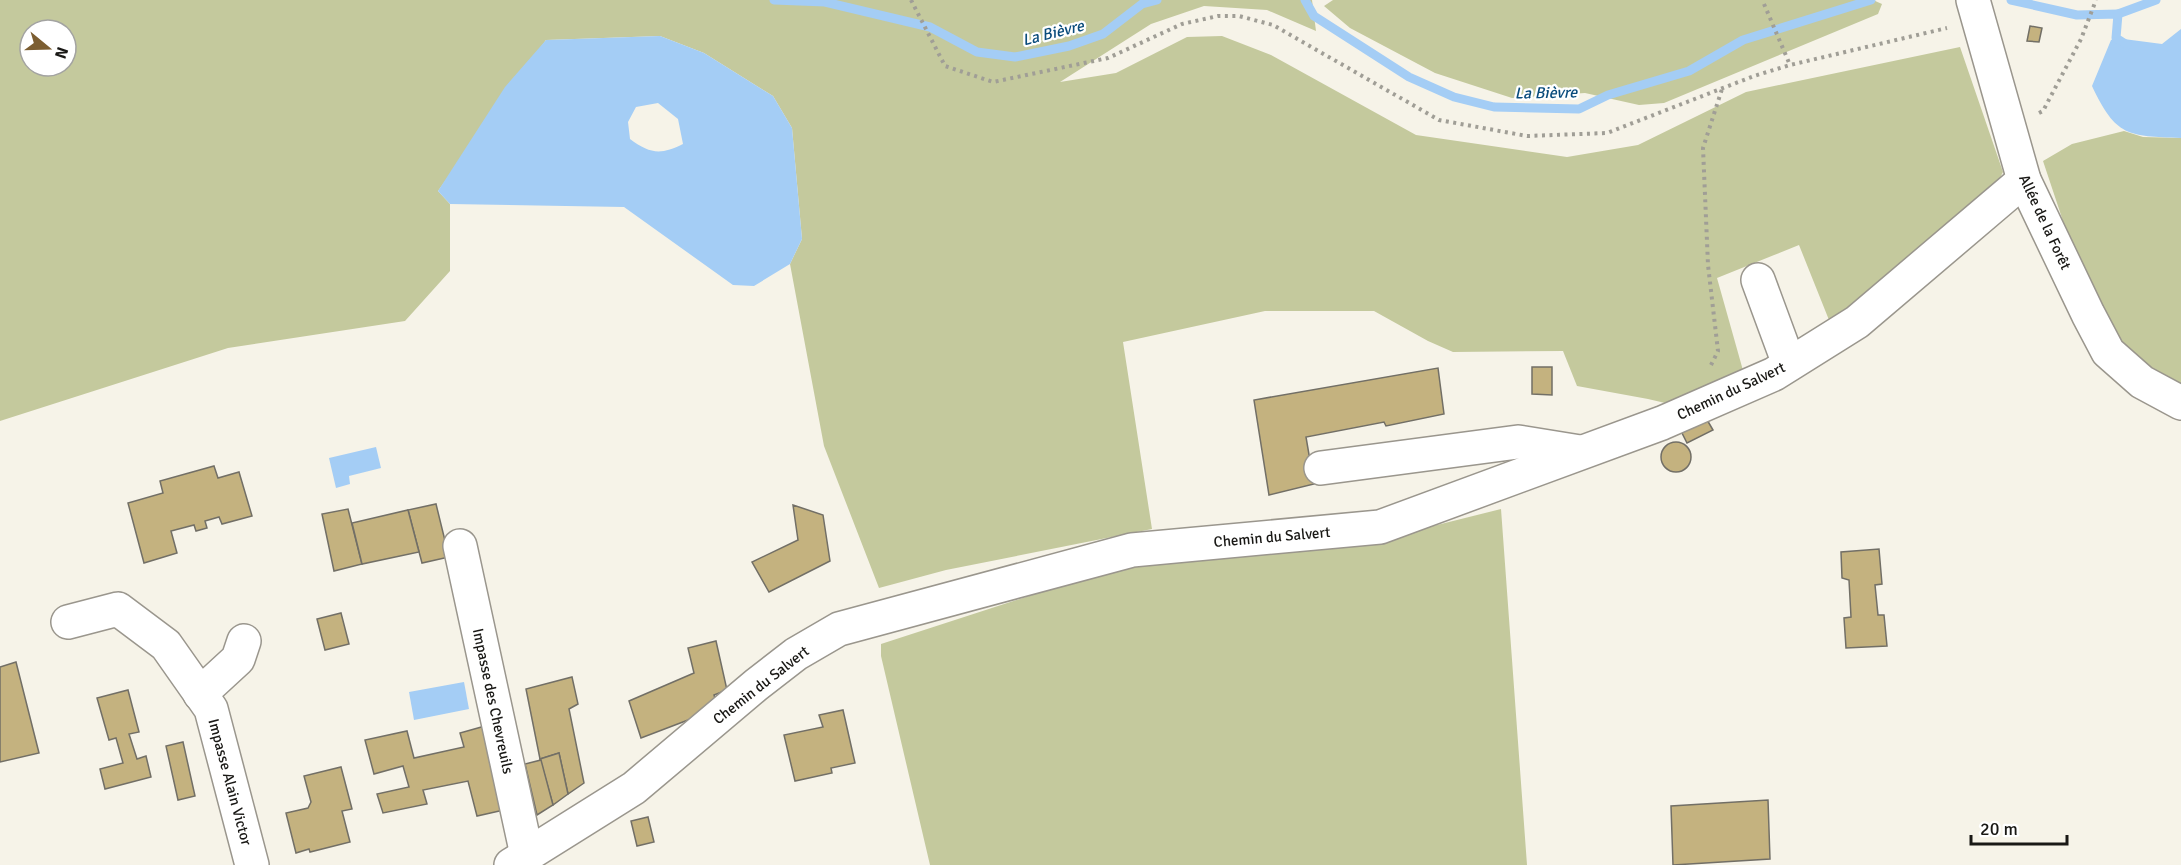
<svg xmlns="http://www.w3.org/2000/svg" width="2181" height="865" font-family="Signika,sans-serif">
  <style>
    .green { fill: #c4c99d; fill-rule: evenodd }
    .water { fill: #a4cdf5; fill-rule: evenodd }
    .lines { fill: none; stroke-linecap: round; stroke-linejoin: round }
    .stream { stroke: #a4cdf5; stroke-width: 9 }
    .building { fill: #c4b27f; stroke: #726f66; stroke-width: 1.5 }
    .minor-casing { stroke: #9a968d; stroke-width: 36 }
    .path { stroke: #a09e96; stroke-width: 4; stroke-dasharray: 3 4.5; stroke-linecap: butt }
    .minor { stroke: #fff; stroke-width: 33 }
    .labels { text-anchor: middle; stroke-width: 4.5; stroke-linejoin: round; paint-order: stroke }
    .street-label { font-size: 15px; fill: #191815; stroke: #fff }
    .water-label { font-size: 16px; font-style: italic; fill: #0a4c7c; stroke: #fff }
  </style>
  <rect width="100%" height="100%" fill="#f6f3e8"/>
  <g class="green">
    <path d="M0 0H1312L1316 31 1267 10 1204 6 1151 24 1060 82 1116 73 1187 37 1222 36 1271 55 1416 135 1567 157 1638 145 1746 92 1960 47 2003 172 1994 189 1903 272 1829 320 1799 245 1717 278 1744 374 1678 406 1648 399 1577 386 1563 351 1453 352 1428 341 1374 311H1265L1123 342 1152 529 946 570 879 588 824 446 790 264 802 239 792 128 773 96 704 53 660 36 546 40 438 191 450 204V271L405 321 228 348 0 421ZM30 30H66V66H30Z"/>
    <path d="M1333 0H1873L1882 4 1878 14 1664 103 1639 105 1585 93 1512 98 1435 73 1350 28 1324 6Z"/>
    <path d="M2124 131 2143 137 2181 138V387L2160 380 2131 355 2106 324 2066 230 2043 161 2072 144Z"/>
    <path d="M1501 509 1527 865H930L881 656V644L1063 585 1157 559 1393 536Z"/>
  </g>
  <g class="water">
    <path d="M2181 29V138C2128 136 2116 137 2092 86L2111 40 2116 38 2162 44Z"/>
    <path d="M660 36 704 53 773 96 792 128 802 239 790 264 754 286 733 285 624 207 450 204 438 191 505 87 546 40ZM658 103 678 119 683 144C661 155 650 154 630 139L628 122 636 107Z"/>
    <path d="M376 447 381 468 349 476 350 484 336 488 329 458Z"/>
    <path d="M464 682 469 709 414 720 409 692Z"/>
  </g>
  <g class="lines">
    <g class="stream">
      <path d="M774 0 825 2 930 27 977 52 1015 57 1069 46 1103 34 1142 4 1157 0"/>
      <path d="M1305 0 1314 16 1409 77 1454 97 1494 107 1579 109 1608 95 1689 71 1743 40 1871 0"/>
      <path d="M2011 0 2077 15 2118 14 2116 38 2127 45"/>
      <path d="M2118 14 2156 0"/>
    </g>
  </g>
  <g class="building">
    <path d="M2030 26 2042 28 2039 42 2027 41Z"/>
    <path d="M1532 367H1552V395L1532 394Z"/>
    <path d="M1438 368 1444 414 1386 426 1384 422 1306 437 1314 484 1269 495 1254 400Z"/>
    <path d="M1706 418 1713 430 1687 443 1681 431Z"/>
    <circle cx="1676" cy="457" r="15"/>
    <path d="M214 466 218 478 239 472 252 516 222 524 219 517 205 521 207 528 196 531 194 525 171 531 177 553 144 563 128 503 163 493 160 481Z"/>
    <path d="M436 504 449 557 422 563 408 510Z"/>
    <path d="M793 505 823 515 830 561 769 592 752 562 798 540Z"/>
    <path d="M348 509 362 564 334 571 322 514Z"/>
    <path d="M408 510 419 552 362 564 352 523Z"/>
    <path d="M1879 549 1882 584 1875 585 1878 615H1884L1887 646 1846 648 1844 618 1851 617 1849 580 1842 578 1841 552Z"/>
    <path d="M341 613 349 644 325 650 317 619Z"/>
    <path d="M716 641 727 690 714 695 717 706 709 712 641 738 629 701 694 673 688 648Z"/>
    <path d="M16 662 39 753 0 762V667Z"/>
    <path d="M572 677 578 704 569 709 584 783 568 794 559 753 540 759 526 689Z"/>
    <path d="M128 690 139 732 129 734 137 759 146 756 151 777 105 789 100 769 123 763 116 738 109 740 97 698Z"/>
    <path d="M843 710 855 763 831 768 832 773 795 781 784 735 823 727 819 715Z"/>
    <path d="M485 726 504 810 477 816 468 781 423 790 427 804 383 813 377 794 409 787 403 766 374 774 365 740 407 731 414 758 464 747 460 733Z"/>
    <path d="M183 742 195 796 178 800 166 746Z"/>
    <path d="M559 753 568 794 553 805 540 759Z"/>
    <path d="M541 760 553 805 537 815 525 764Z"/>
    <path d="M341 767 352 809 342 811 350 842 310 852 309 849 296 853 286 813 308 808 311 802 304 776Z"/>
    <path d="M1768 800 1770 859 1673 865 1671 806Z"/>
    <path d="M648 817 654 842 637 846 631 821Z"/>
  </g>
  <g class="lines">
    <defs>
      <g id="minor">
        <path d="M1973 0 2024 180 2088 314 2108 352 2142 382 2181 403"/>
        <path d="M1758 280 1789 364"/>
        <path d="M1321 468 1518 442 1580 452"/>
        <path d="M460 546 527 855"/>
        <path d="M68 622 118 609 166 645 211 709 252 865"/>
        <path d="M200 694 238 659 244 641"/>
        <path d="M511 865 634 788 756 685 796 654 839 629 1132 550 1380 527 1662 423 1774 374 1857 322 2024 180"/>
      </g>
    </defs>
    <use href="#minor" class="minor-casing"/>
    <g class="path">
      <path d="M911 0 945 66 993 82 1108 58 1182 24 1218 16H1239L1273 25 1439 120 1527 136 1607 133 1754 76 1790 65 1947 28"/>
      <path d="M1764 4 1790 65"/>
      <path d="M2039 113 2043 111 2081 39 2096 0"/>
      <path d="M1711 365 1718 351 1708 265 1703 148 1722 89"/>
    </g>
    <use href="#minor" class="minor"/>
  </g>
  <g class="labels">
    <g class="street-label">
      <text transform="translate(2045 222) rotate(65)" y="5">Allée de la Forêt</text>
      <text transform="translate(1731 391) rotate(-25)" y="5">Chemin du Salvert</text>
      <text transform="translate(1272 537) rotate(-5)" y="5">Chemin du Salvert</text>
      <text transform="translate(761 685) rotate(-38)" y="5">Chemin du Salvert</text>
      <text transform="translate(493 701) rotate(78)" y="5">Impasse des Chevreuils</text>
      <text transform="translate(230 782) rotate(75)" y="5">Impasse Alain Victor</text>
    </g>
    <g class="water-label">
      <text transform="translate(1053 32) rotate(-14)" y="6">La Bièvre</text>
      <text transform="translate(1546 92) rotate(-1)" y="6">La Bièvre</text>
    </g>
  </g>
  <g transform="translate(48 48) rotate(109)"><circle r="28" fill="#ffffff" stroke="#a3a3a1" stroke-width="1.5"/>
  <path d="M0-4.5L10 22L0 15L-10 22Z" fill="#7c5e32"/>
  <text y="-9" font-size="16" font-weight="bold" text-anchor="middle" fill="#191815">N</text>
  </g>
  <path d="M1971 835v9h96v-9" fill="none" stroke="#191815" stroke-width="3"/>
  <text x="1980" y="835" font-size="18" fill="#191815" stroke="#ffffff" stroke-width="4.5" paint-order="stroke">20 m</text>
</svg>
